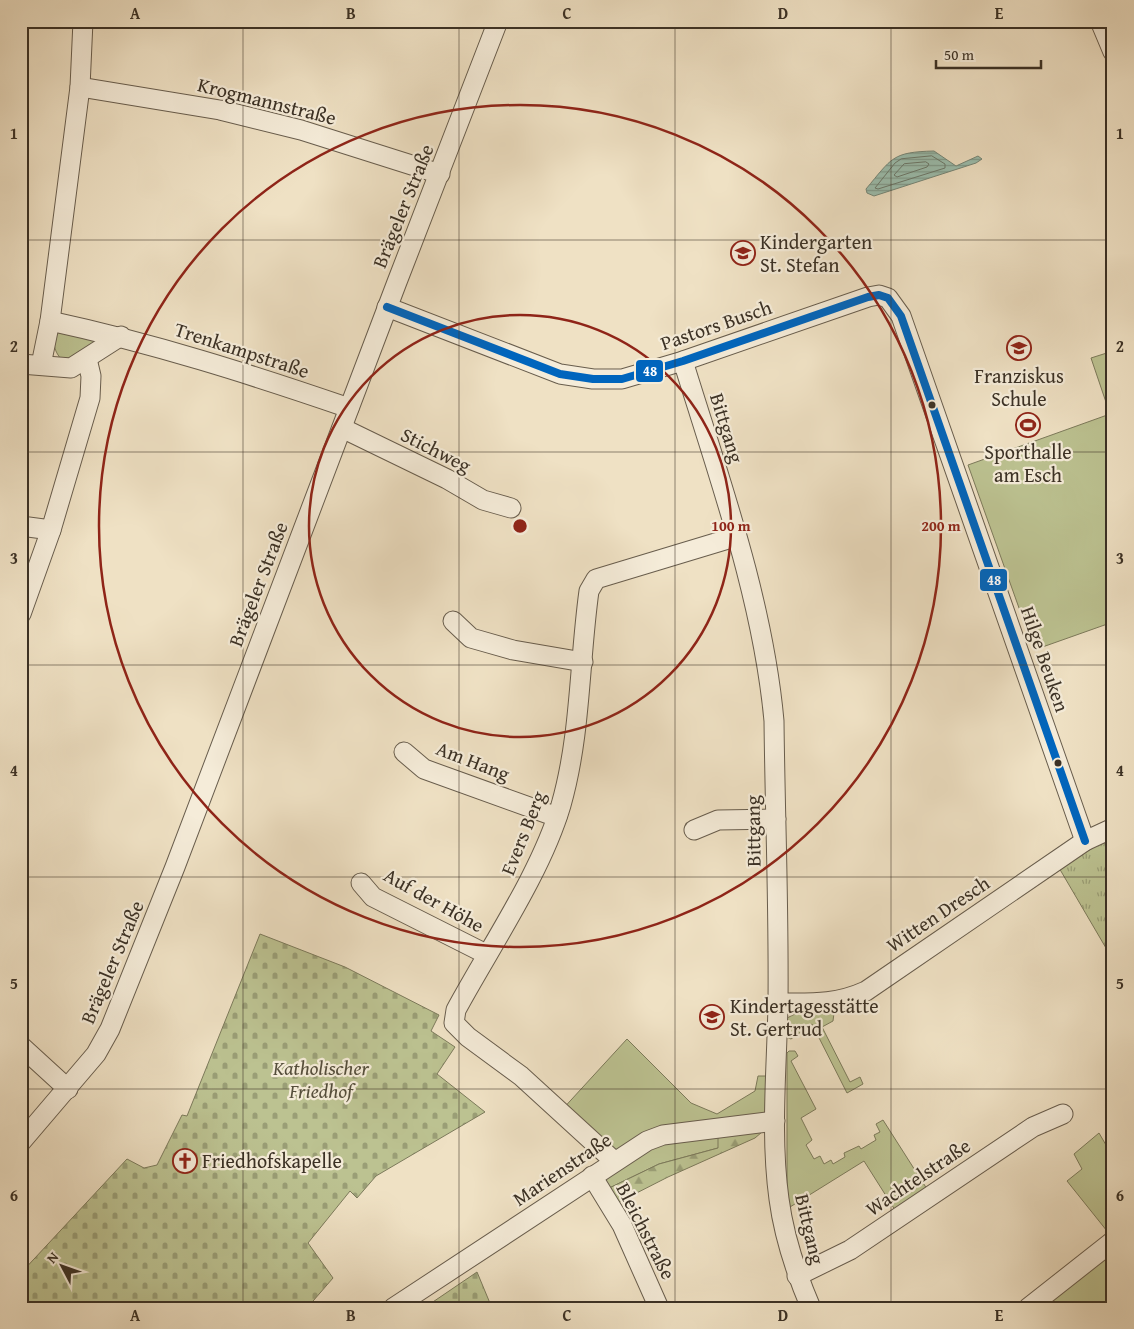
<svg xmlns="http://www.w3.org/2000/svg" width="1134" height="1329" font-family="'Gentium Book Plus',serif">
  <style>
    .green { fill: #bcc291; stroke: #7c7a5b }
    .forest { fill: url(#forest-firs); stroke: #7c7a5b }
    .cemetery { fill: url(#cemetery-stones); stroke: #7c7a5b }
    .park { fill: url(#park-tufts); stroke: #7c7a5b }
    .water { fill: url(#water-rules); stroke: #758677 }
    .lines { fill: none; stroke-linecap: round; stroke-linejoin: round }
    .shore { stroke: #6b786a; stroke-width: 1 }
    .minor-casing { stroke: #685d4d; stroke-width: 21 }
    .minor { stroke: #f5ecd9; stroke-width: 19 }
    .bus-1-casing { stroke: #f5ecd9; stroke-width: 11 }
    .bus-1 { stroke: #0065bd; stroke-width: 8 }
    .grid { fill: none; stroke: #3b3125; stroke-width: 1; stroke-opacity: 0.55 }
    .ring { fill: none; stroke: #8f2418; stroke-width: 2.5 }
    .bus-dot { fill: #3b3125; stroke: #f5ecd9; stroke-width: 2 }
    .labels { text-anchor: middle; stroke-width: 4.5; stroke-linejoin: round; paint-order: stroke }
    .street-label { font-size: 20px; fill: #3b3125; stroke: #f5ecd9 }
    .poi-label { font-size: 20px; fill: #3b3125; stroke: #f5ecd9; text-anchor: start }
    .park-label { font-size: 20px; font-style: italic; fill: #554e3b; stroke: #f5ecd9 }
    .centre { fill: #8f2418; stroke: #f5ecd9; stroke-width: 2.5 }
    .ring-label { font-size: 15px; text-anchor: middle; font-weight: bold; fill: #8f2418; stroke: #f5ecd9; stroke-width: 4.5; stroke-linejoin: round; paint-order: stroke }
    .line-badge { stroke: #f5ecd9; stroke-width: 2 }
    .badge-label { font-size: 14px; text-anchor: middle; font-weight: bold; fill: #fff }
    .neatline { fill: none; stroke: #3b3125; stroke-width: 2 }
    .grid-label { font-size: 16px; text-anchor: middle; font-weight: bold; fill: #3b3125 }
  </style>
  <defs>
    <pattern id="forest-firs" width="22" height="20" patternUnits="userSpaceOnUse" patternTransform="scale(1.25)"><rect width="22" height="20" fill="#bcc291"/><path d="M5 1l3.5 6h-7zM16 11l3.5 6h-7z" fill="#9a9e76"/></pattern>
    <pattern id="cemetery-stones" width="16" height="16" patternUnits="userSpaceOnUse" patternTransform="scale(1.25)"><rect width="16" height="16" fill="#bcc291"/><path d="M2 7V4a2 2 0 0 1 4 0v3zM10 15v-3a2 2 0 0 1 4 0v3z" fill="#9a9e76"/></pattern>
    <pattern id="park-tufts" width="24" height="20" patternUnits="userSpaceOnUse" patternTransform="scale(1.25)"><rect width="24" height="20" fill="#bcc291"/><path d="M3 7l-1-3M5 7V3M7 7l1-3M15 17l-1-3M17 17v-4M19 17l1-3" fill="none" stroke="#9a9e76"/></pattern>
    <pattern id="water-rules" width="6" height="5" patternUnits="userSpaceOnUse" patternTransform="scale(1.25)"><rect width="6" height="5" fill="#9bbeae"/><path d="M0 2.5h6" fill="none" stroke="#809b8d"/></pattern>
  </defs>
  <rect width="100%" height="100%" fill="#efe1c4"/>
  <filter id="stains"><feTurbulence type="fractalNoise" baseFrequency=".004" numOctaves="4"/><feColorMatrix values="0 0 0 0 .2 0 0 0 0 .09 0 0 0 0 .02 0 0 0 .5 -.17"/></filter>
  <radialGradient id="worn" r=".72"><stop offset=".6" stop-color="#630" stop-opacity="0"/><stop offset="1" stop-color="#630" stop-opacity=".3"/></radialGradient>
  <g class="green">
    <path d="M58 328 95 339 93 345 72 359 62 360C52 349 53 341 58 328Z"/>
    <path d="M1113 351V622L1034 650 968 465 1110 414 1091 358Z"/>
    <path d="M797 1013H834L833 1021 822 1027 850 1082 860 1077 863 1084 847 1093 812 1024 791 1039 786 1037 787 1018Z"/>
    <path d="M627 1039 691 1103 717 1114 755 1091 758 1076H775V1121L718 1148 659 1164 601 1192 592 1176 613 1161 560 1112Z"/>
    <path d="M789 1051H795L798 1056 791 1061 816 1109 801 1118 812 1140 806 1145 814 1159 820 1156 824 1164 831 1160 833 1164 845 1157 844 1153 859 1146 861 1149 876 1140 874 1135 880 1132 876 1124 883 1120 927 1189 895 1210 864 1161 790 1207 787 1191V1053Z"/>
    <path d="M1099 1133 1113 1157V1227L1107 1231 1067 1181 1082 1169 1074 1154Z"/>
    <path d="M1113 1249V1308H1040Z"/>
  </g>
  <path class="forest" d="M775 1121 755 1138 668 1177 615 1204 601 1192 659 1164 718 1148V1128Z"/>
  <g class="cemetery">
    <path d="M260 934 345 967 439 1015 431 1031 455 1047 437 1074 485 1112 376 1176 357 1198 350 1191 308 1243 333 1278 307 1308H21V1273L127 1159 144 1168 157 1165 182 1115 187 1116Z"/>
    <path d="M477 1272 492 1308H424Z"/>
  </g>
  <path class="park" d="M1113 828V960L1055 861Z"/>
  <path class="water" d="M934 151 956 166 978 156 982 159 976 163 874 196 867 193 866 189C892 158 892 152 934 151Z"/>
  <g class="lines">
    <g class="shore">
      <path d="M932 156 945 164V168L878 189 875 188 895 163 901 159Z"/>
      <path d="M926 162 929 164 927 167 897 177 894 175 904 164Z"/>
    </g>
    <defs>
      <g id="minor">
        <path d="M1100 21 1113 52"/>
        <path d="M80 87 220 110 301 130 440 174"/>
        <path d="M387 307 560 374 593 379H622L683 361 868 297 879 295 888 298 901 316 1085 841"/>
        <path d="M50 321C152 343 250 374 349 408"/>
        <path d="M683 361C719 478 763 599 774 721 775 814 779 908 778 1002 777 1067 770 1134 779 1199 784 1237 796 1273 811 1308"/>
        <path d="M21 364 71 368 121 336"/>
        <path d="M41 365 50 321 80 87 83 21"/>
        <path d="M342 428 447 479 483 500 511 508"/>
        <path d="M21 526 51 530"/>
        <path d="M21 614 51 530 90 398 91 376 87 359"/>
        <path d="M453 621 471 638 513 650 583 662"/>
        <path d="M404 752 424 769 557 817"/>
        <path d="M694 830 718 820 776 819"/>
        <path d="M361 883 373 897 486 954"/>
        <path d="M778 1003C811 1003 835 1005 866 991L1085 841 1113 828"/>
        <path d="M21 1046 68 1089"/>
        <path d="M21 1142 96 1054 110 1029 175 867 397 282 498 21"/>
        <path d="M614 1161 521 1076 468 1037 454 1023 456 1010C490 947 541 873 561 805 581 735 579 663 589 591L596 579 735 537"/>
        <path d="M592 1176 622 1225 659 1308"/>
        <path d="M797 1276 850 1250 1033 1127 1063 1114"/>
        <path d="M393 1308 647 1141 663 1135 775 1121"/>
        <path d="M1028 1308 1113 1241"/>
      </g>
    </defs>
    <use href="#minor" class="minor-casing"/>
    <use href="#minor" class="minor"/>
    <defs>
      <path id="bus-1" d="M387 307 560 374 593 379H622L683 361 868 297 879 295 888 298 901 316 1085 841"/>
    </defs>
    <use href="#bus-1" class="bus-1-casing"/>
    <use href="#bus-1" class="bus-1"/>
  </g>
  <path class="grid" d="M243 21V1308M459 21V1308M675 21V1308M891 21V1308M21 240H1113M21 452H1113M21 665H1113M21 877H1113M21 1089H1113"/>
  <g class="ring">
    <circle cx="520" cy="526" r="211"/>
    <circle cx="520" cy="526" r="421"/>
  </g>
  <defs>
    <symbol id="school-ring" viewBox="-11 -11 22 22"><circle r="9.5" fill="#f5ecd9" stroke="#8f2418" stroke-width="1.5"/><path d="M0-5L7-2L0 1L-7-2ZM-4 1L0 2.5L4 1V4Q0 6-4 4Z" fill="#8f2418"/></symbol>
    <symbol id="stadium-ring" viewBox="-11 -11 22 22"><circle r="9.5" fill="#f5ecd9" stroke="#8f2418" stroke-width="1.5"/><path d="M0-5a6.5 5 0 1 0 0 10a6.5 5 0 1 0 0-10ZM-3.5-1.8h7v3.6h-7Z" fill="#8f2418"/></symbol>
    <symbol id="church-ring" viewBox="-11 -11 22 22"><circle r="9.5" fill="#f5ecd9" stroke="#8f2418" stroke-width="1.5"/><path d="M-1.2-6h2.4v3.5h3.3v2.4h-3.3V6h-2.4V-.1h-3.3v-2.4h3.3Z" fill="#8f2418"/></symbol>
  </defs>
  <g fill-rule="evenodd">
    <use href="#school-ring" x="729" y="239" width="28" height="28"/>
    <use href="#school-ring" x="1005" y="334" width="28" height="28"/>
    <use href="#stadium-ring" x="1014" y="411" width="28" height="28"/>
    <use href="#school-ring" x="698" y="1003" width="28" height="28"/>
    <use href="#church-ring" x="171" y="1147" width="28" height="28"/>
  </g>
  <g class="bus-dot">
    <circle cx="932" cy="405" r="4.5"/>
    <circle cx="1058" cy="763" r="4.5"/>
  </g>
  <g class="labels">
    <g class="street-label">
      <text transform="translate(267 101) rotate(14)" y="7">Krogmannstraße</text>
      <text transform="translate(403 206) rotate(-68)" y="7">Brägeler Straße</text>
      <text transform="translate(716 325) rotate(-19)" y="7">Pastors Busch</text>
      <text transform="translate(242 350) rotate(18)" y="7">Trenkampstraße</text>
      <text transform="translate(727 428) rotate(73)" y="7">Bittgang</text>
      <text transform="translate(436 450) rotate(27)" y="7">Stichweg</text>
      <text transform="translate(258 584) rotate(-69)" y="7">Brägeler Straße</text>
      <text transform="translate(1045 659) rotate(71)" y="7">Hilge Beuken</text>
      <text transform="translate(473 761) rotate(21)" y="7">Am Hang</text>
      <text transform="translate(753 831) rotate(-91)" y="7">Bittgang</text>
      <text transform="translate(523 833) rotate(-68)" y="7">Evers Berg</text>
      <text transform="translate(434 900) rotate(29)" y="7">Auf der Höhe</text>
      <text transform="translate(938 914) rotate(-34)" y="7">Witten Dresch</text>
      <text transform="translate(112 962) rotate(-67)" y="7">Brägeler Straße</text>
      <text transform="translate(562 1169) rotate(-34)" y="7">Marienstraße</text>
      <text transform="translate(918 1177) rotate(-34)" y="7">Wachtelstraße</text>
      <text transform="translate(810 1229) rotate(77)" y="7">Bittgang</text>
      <text transform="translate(646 1231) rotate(63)" y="7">Bleichstraße</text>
    </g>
    <g class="poi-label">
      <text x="760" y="249">Kindergarten<tspan x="760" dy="23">St. Stefan</tspan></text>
      <text x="1019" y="383" text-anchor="middle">Franziskus<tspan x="1019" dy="23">Schule</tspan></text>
      <text x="1028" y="459" text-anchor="middle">Sporthalle<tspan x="1028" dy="23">am Esch</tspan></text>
      <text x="730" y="1013">Kindertagesstätte<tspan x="730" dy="23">St. Gertrud</tspan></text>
      <text x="202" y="1168">Friedhofskapelle</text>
    </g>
    <g class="park-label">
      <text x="321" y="1075">Katholischer<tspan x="321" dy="23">Friedhof</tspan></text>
    </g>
  </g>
  <circle cx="520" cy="526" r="8" class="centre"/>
  <g class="ring-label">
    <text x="731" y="531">100 m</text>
    <text x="941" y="531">200 m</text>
  </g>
  <g class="line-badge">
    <rect x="635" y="359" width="29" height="24" rx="5" fill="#0065bd"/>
    <rect x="979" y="568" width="29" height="24" rx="5" fill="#0065bd"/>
  </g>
  <g class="badge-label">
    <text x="650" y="376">48</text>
    <text x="994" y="585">48</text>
  </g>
  <rect width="1134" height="1329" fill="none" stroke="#efe1c4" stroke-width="55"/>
  <g transform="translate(62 1266) rotate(311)" stroke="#f5ecd9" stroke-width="4" paint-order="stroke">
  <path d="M0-4L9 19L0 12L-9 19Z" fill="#3b3125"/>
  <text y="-8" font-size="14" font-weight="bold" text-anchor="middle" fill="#3b3125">N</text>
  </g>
  <path d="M936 60v8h105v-8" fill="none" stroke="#3b3125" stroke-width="2.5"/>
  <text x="944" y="60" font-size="15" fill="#3b3125" stroke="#f5ecd9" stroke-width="4" paint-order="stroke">50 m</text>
  <rect x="28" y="28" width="1078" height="1274" class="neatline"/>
  <g class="grid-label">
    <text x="135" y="19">A</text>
    <text x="351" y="19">B</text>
    <text x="567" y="19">C</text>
    <text x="783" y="19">D</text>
    <text x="999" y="19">E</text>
    <text x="14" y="139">1</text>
    <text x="1120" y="139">1</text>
    <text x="14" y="352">2</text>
    <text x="1120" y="352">2</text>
    <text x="14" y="564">3</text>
    <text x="1120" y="564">3</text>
    <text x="14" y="776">4</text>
    <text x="1120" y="776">4</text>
    <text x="14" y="989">5</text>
    <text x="1120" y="989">5</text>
    <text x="14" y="1201">6</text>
    <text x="1120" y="1201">6</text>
    <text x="135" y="1321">A</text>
    <text x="351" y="1321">B</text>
    <text x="567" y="1321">C</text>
    <text x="783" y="1321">D</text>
    <text x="999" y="1321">E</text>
  </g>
  <rect width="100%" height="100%" filter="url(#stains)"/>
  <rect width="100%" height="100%" fill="url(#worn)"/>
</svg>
